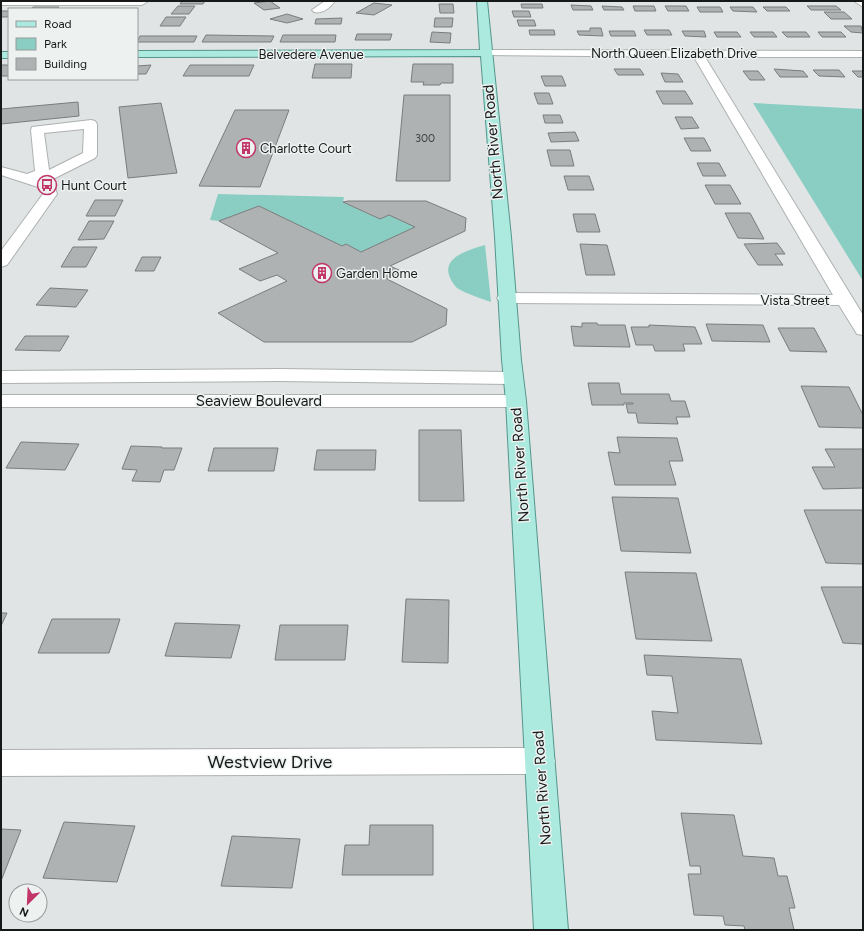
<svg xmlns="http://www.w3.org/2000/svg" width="864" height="931" font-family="Figtree,sans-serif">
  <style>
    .green { fill: #8acdc2 }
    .building { fill: #aeb2b2; stroke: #7a7d7d }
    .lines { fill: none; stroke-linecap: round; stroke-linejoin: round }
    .minor-casing { stroke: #adb1b0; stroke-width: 2 }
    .major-casing { stroke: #54968c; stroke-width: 2 }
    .minor { fill: #fff; fill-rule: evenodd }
    .major { fill: #ace9df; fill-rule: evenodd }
    .labels { text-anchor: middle; stroke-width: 3; stroke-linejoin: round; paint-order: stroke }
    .far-number-label { font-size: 11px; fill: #3d3f3f }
    .far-street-label { font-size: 13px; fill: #171919; stroke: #edf2f1 }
    .far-poi-label { font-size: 13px; fill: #171919; stroke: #edf2f1; text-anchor: start }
    .street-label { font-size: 15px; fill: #171919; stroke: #edf2f1 }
    .near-street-label { font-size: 18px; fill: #171919; stroke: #edf2f1 }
  </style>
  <rect width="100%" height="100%" fill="#e0e4e4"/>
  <g class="green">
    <path d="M753 103 863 109V281Z"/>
    <path d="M218 194 344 197 343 202 379 219 389 215 415 227 361 252 346 244 342 246 259 206 219 221 210 220Z"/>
    <path d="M485 245 491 302C480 298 467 294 457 288 454 285 450 279 449 275 443 256 472 249 485 245Z"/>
  </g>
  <g class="building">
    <path d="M182 1H205L203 4H180Z"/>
    <path d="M270 1 280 8 264 10 254 3Z"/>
    <path d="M374 3 392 5 374 15 356 13Z"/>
    <path d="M439 4H453L454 13H440Z"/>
    <path d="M521 4H542L543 8H522Z"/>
    <path d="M571 5 591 6 593 10H573Z"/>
    <path d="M178 6H195L189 14H171Z"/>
    <path d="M602 6 622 7 624 10H604Z"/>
    <path d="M633 6H654L656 11H635Z"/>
    <path d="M665 6H686L689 11H668Z"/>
    <path d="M807 6H836L841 10H811Z"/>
    <path d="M33 7H59L57 9H31Z"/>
    <path d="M697 7H720L723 12H700Z"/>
    <path d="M730 7H753L757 12 733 11Z"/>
    <path d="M763 7H786L790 11H767Z"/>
    <path d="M1 11H9V15L7 17H1Z"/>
    <path d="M512 11H529L531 17H514Z"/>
    <path d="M824 12H844L852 19H831Z"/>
    <path d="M287 14 303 19 287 23 270 19Z"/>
    <path d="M166 17H186L180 26H160Z"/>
    <path d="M342 18 341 24H315L316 19Z"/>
    <path d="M435 18H453L452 27H434Z"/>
    <path d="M517 20H534L536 26H519Z"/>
    <path d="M844 26H861L863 33 851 32Z"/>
    <path d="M590 28H601L603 36 579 35 577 31H590Z"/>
    <path d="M529 30H554L555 35H530Z"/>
    <path d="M644 30H669L672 35H647Z"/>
    <path d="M609 31H634L636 36H611Z"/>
    <path d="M682 31H704L706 37 685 36Z"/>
    <path d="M432 32 451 33 450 43 430 42Z"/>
    <path d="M714 32H737L741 37H717Z"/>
    <path d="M750 32H773L777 37H754Z"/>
    <path d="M782 32H806L810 37H787Z"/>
    <path d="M818 32H841L846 37H822Z"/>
    <path d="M357 34H392L390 40H355Z"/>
    <path d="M206 35 274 36 271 42H202Z"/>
    <path d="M283 35H336L335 42H280Z"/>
    <path d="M140 36H197L194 42H137Z"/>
    <path d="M315 64H352L351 78H312Z"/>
    <path d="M413 64H453V83H441L440 85H423L424 82H411Z"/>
    <rect x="1" y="65" width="8" height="11"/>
    <path d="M151 65 146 74H137V66Z"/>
    <path d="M190 65H254L249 76H183Z"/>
    <path d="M614 69H640L644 75H618Z"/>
    <path d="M774 69 803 71 808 77H780Z"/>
    <path d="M813 70H839L845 77 819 76Z"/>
    <path d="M743 71H758L765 80H750Z"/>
    <path d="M852 71H863V77H858Z"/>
    <path d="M661 73 678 74 683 82H665Z"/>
    <path d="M541 76H562L566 86H545Z"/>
    <path d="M656 91H685L693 104H663Z"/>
    <path d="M534 93H549L553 104H538Z"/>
    <path d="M404 95H450V181H396Z"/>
    <path d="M78 102 79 116 1 124V109Z"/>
    <path d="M161 103 177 173 128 178 119 107Z"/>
    <path d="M235 110H289L260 187 199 186Z"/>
    <path d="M543 115H560L563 123H545Z"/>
    <path d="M675 117H692L699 128 681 129Z"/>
    <path d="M575 132 579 141 551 142 548 133Z"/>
    <path d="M684 138H704L711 151H691Z"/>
    <path d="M547 150H570L574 166H551Z"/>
    <path d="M697 163H719L726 176H703Z"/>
    <path d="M564 176H589L594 190H568Z"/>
    <path d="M705 185H730L741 204H715Z"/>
    <path d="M95 200H123L115 216H86Z"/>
    <path d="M348 201H426L466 218 465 231 390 266 401 271 387 279 447 309 446 325 412 342H264L218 313 287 281 277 275 260 281 239 269 278 253 219 221 259 206 342 246 346 244 361 252 415 227 389 215 380 219 343 202Z"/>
    <path d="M725 213H750L764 239 738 238Z"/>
    <path d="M573 214H595L600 232H577Z"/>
    <path d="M89 221H114L104 239 78 240Z"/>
    <path d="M777 243 785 254H775L783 265H758L744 244Z"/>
    <path d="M580 244 607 245 615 275H586Z"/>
    <path d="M73 247H97L86 267H61Z"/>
    <path d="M142 257H161L154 271H135Z"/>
    <path d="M50 288 88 290 76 307 36 305Z"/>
    <path d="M582 323H597L598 325H625L630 347 574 346 571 326 582 327Z"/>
    <path d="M706 324 763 325 770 342 712 341Z"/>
    <path d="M649 325 695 327 702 344H683L685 351H655L653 345H636L631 327H649Z"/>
    <path d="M778 328H814L827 352 790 351Z"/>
    <path d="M25 336H69L60 351 15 350Z"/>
    <path d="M588 383H619L621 394H669L671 401H685L690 417H676L678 424 638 423 636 413H628L626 404H633V403H624V405H592Z"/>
    <path d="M801 386 849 387 863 415V428L819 427Z"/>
    <path d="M419 430H461L464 501H419Z"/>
    <path d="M617 437 677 438 683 461H669L676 485H615L608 452 620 453Z"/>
    <path d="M21 442 79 444 65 470 6 468Z"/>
    <path d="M131 446 162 447V448H182L174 470H164L160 482 132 481 137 470 122 469Z"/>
    <path d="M214 448H278L274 471H208Z"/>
    <path d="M825 449H863V488L823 489 812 467H835Z"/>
    <path d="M317 450H376L375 470H314Z"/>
    <path d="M612 497 678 498 691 553 621 551Z"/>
    <path d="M804 510H863V564L826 563Z"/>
    <path d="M625 572 696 573 712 641 636 639Z"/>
    <path d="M821 587H863V644L843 643Z"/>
    <path d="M406 599 449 600 448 663 402 662Z"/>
    <path d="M1 613H7L1 626Z"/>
    <path d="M52 619H120L109 653H38Z"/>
    <path d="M175 623 240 625 231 658 165 656Z"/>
    <path d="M280 625H348L345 660H275Z"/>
    <path d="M644 655 741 659 762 744 656 740 652 711 678 713 672 676 647 675Z"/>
    <path d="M681 813 734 815 743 856 774 858 778 876H787L795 908H789L794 930H745L744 926 725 925 723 916 694 915 688 874H701L700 866H690Z"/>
    <path d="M64 822 135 826 117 882 43 878Z"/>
    <path d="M370 825H433V875H342L345 845H369Z"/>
    <path d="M1 829 21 830 1 881Z"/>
    <path d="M232 836 300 839 292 888 221 886Z"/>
  </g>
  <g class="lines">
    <defs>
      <g id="minor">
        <path d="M1 1H146L147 2 142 5H1Z"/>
        <path d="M325 1H335C330 8 322 14 314 12L312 10Z"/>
        <path d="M854 1H863V7Z"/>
        <path d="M485 50 863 51V57H705L863 315V335L857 334 839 305 506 303 500 302 497 298 500 294 506 293 833 295 694 57 481 55 480 53Z"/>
        <path d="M91 120 95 121 97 124V155L95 158 49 181 54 185 57 194 7 265 1 267V251L43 194 41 188 1 175V167L27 174 35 171 31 130 32 127ZM84 129 83 153 49 170 44 133Z"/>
        <path d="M279 369 512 372 519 374 522 378 519 382 512 384 279 381 1 383V371Z"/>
        <path d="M1 395H516L523 397 526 401 523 405 516 407H1Z"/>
        <path d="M540 748 551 752 555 761 551 770 540 774 1 776V750Z"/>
      </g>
      <g id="major">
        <path d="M477 1H487L511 237 521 360 526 401 568 930H534L506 401 502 360 495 237 481 56 137 57V51L480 50Z"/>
        <rect x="1" y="52" width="8" height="6"/>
      </g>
    </defs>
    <use href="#minor" class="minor-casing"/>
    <use href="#major" class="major-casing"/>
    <use href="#minor" class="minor"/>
    <use href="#major" class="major"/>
  </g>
  <defs>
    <symbol id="building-ring" viewBox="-11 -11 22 22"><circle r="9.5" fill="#edf2f1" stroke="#c13569" stroke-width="1.5"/><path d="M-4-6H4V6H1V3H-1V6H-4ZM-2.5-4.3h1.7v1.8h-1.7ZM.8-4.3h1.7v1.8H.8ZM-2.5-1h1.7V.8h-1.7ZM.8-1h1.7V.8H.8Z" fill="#c13569"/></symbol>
    <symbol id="bus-ring" viewBox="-11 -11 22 22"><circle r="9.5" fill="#edf2f1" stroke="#c13569" stroke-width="1.5"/><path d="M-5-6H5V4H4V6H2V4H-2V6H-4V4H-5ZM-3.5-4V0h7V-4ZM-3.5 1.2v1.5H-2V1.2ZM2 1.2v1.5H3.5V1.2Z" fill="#c13569"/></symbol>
  </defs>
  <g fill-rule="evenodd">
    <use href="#building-ring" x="235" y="137" width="22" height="22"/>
    <use href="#bus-ring" x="36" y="174" width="22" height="22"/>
    <use href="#building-ring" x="311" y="262" width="22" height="22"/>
  </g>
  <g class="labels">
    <g class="far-number-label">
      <text x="425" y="142">300</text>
    </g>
    <g class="far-street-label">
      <text x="674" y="58">North Queen Elizabeth Drive</text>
      <text x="311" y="59">Belvedere Avenue</text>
      <text x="795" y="305">Vista Street</text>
    </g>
    <g class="far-poi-label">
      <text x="260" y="153">Charlotte Court</text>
      <text x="61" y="190">Hunt Court</text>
      <text x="336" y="278">Garden Home</text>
    </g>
    <g class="street-label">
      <text transform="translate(493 142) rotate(-95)" y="5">North River Road</text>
      <text x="259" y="406">Seaview Boulevard</text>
      <text transform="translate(520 465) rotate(-94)" y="5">North River Road</text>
      <text transform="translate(542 788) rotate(-94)" y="5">North River Road</text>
    </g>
    <g class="near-street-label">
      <text x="270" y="768">Westview Drive</text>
    </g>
  </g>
  <rect width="864" height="931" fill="none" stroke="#171919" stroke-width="4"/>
  <rect x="8" y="8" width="130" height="72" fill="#edf2f1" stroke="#979b9b"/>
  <rect x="16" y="21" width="20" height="6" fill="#ace9df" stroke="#979b9b"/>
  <text x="44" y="28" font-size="12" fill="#171919">Road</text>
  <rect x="16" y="38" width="20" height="12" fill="#8acdc2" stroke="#979b9b"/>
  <text x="44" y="48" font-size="12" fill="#171919">Park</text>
  <rect x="16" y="58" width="20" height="12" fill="#aeb2b2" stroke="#979b9b"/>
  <text x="44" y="68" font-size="12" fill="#171919">Building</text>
  <g transform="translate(28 903) rotate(204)"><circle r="19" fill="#edf2f1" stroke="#979b9b"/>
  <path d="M0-3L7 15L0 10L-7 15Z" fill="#c13569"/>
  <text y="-6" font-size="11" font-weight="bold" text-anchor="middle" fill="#171919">N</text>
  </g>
</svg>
